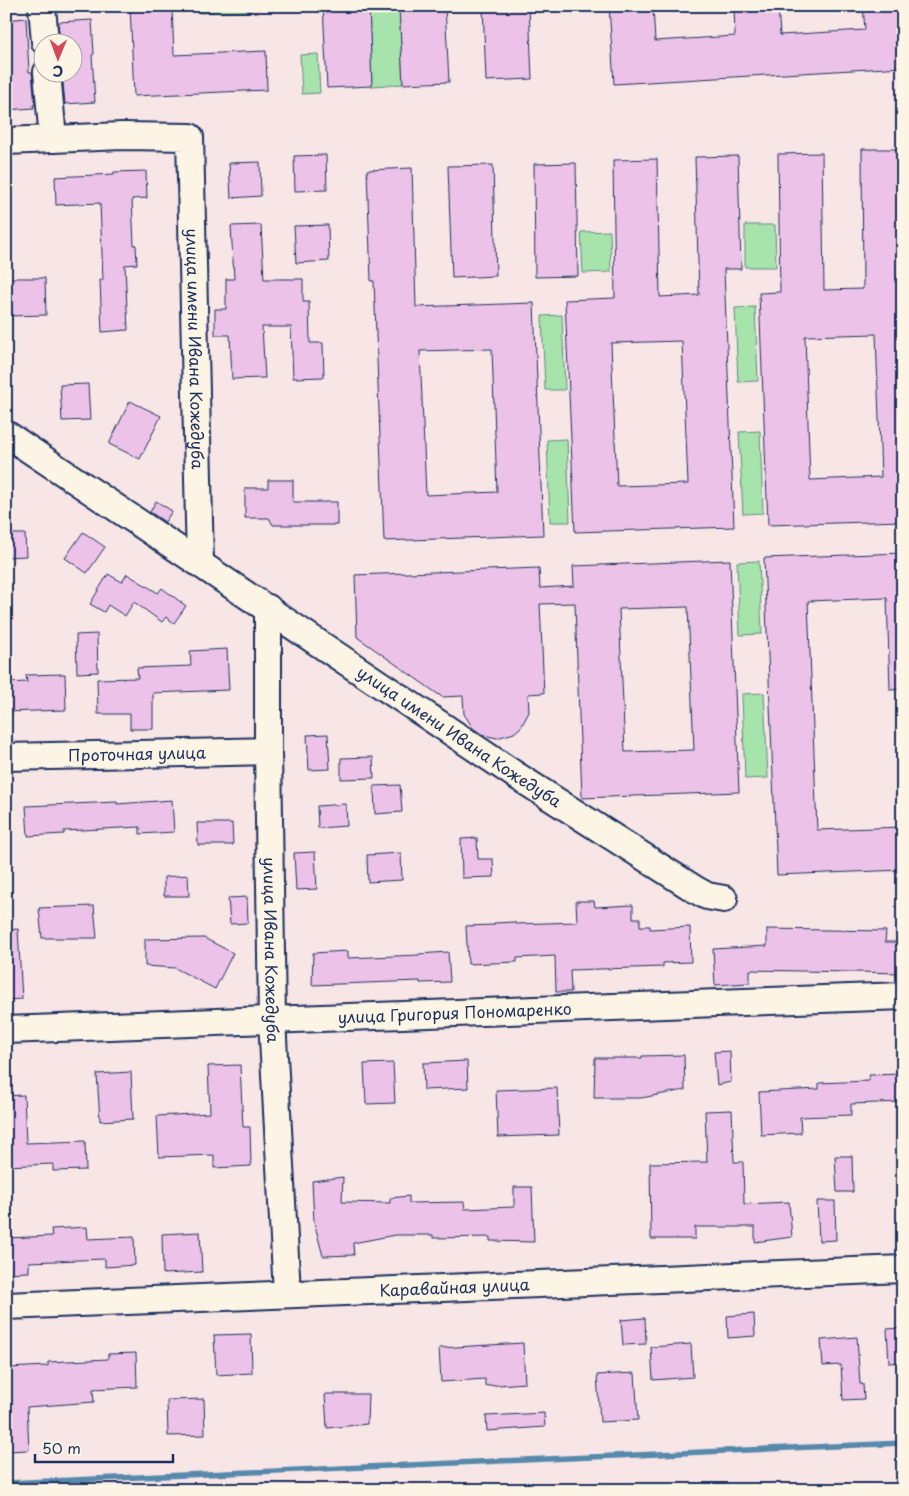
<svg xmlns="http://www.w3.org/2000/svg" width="909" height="1496" font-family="'Playpen Sans',sans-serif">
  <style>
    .green { fill: #a6e4ab; stroke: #608a84 }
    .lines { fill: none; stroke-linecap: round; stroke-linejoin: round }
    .stream { stroke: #5789ac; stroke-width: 5.5 }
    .building { fill: #edc2e8; stroke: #1b2f5e; fill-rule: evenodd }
    .minor-casing { stroke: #1b2f5e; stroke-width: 30 }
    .minor { stroke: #fcf5e5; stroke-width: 26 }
    .labels { text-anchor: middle; stroke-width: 4; stroke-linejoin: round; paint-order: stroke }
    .street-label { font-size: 16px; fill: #1b2f5e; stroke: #fcf5e5 }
  </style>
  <rect width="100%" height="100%" fill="#f8e6e6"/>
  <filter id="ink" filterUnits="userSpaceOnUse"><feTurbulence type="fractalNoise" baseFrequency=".02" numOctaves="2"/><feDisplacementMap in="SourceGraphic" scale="10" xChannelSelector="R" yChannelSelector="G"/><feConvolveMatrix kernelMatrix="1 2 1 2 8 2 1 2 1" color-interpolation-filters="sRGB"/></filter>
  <g filter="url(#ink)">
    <g class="green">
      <path d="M199 6H251V11L199 13Z"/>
      <path d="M369 6H399L403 84 372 86Z"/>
      <path d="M318 54 320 93 302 94 300 55Z"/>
      <path d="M745 225H775L776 267H745Z"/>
      <path d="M610 231 611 272 583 273 581 232Z"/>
      <path d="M755 307 758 381 738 382 735 308Z"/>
      <path d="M562 315 565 390H545L542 316Z"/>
      <path d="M760 431 763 513 743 514 739 432Z"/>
      <path d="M567 439 570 522H550L547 440Z"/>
      <path d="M759 561 762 634 740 635 737 562Z"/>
      <path d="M764 693 768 778 745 779 742 694Z"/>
    </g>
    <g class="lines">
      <path class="stream" d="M6 1483 903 1443"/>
    </g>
    <g class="building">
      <path d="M130 6H172L174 55 266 51 267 90 134 96Z"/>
      <path d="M323 6H369L372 86 327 88Z"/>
      <path d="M399 6H445L449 82 403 84Z"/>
      <path d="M483 6H529L532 79 486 81Z"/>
      <path d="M609 6H653L655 41 735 36 734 6H778L780 35 865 30 863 6H903V67L614 84Z"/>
      <path d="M26 18 29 72H32L35 105H33L34 108 6 110V20Z"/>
      <path d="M92 20 94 54 92 55 95 102 65 104 62 72H72V42H60L58 22Z"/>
      <path d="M862 149H903V521L768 525 759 293 780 292 778 154 822 153 824 290 863 289ZM876 334 881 477 810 480 805 336Z"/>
      <path d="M326 155 327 190 295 191 294 156Z"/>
      <path d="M738 156 741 269H724L734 527 575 532 565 300 615 298 613 160 657 159 660 297 699 295 695 157ZM682 341 688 484 617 486 611 343Z"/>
      <path d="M260 162 261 196 231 198 229 163Z"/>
      <path d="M576 163 578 276 535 277 534 164Z"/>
      <path d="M493 165 496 276 452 278 448 166Z"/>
      <path d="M412 168 416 307 534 303 543 535 384 541 374 281H371L367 170ZM492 349 497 492 426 495 420 351Z"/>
      <path d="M146 171 147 198 132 199 134 245H136L137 264 125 265 128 330 102 332 100 280H103L100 203 56 205 55 177 114 174V172Z"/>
      <path d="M261 225 264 279H303V302H309L310 343H323L324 377 293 378 291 327H262L265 378 232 379 230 335H215V309H226V279H234L231 226Z"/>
      <path d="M328 225 329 261 296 263 294 226Z"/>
      <path d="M6 278H45L46 315 6 316Z"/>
      <path d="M88 384 90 420 62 421 60 385Z"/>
      <path d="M130 401 161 416 140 459 109 444Z"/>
      <path d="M268 480H293V502H337V525H273L269 518H245V488H268Z"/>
      <path d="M156 501 172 511 165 522 150 512Z"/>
      <path d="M83 532 105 547 87 573 65 558Z"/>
      <path d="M6 534H25L26 556 6 557Z"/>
      <path d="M903 553V689L890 690 887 598 808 601 817 830 903 827V870L777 875 764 558Z"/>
      <path d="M730 560 739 792 582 798 575 603 540 604 544 693 528 694 529 712 521 727 514 733 497 738 483 735 473 728 464 714 463 696 442 697 357 637 355 575 539 568 540 588 574 586 573 566ZM688 607 694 750 625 752 619 609Z"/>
      <path d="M108 574 122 582 127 574 158 593 162 588 186 606 174 623 166 617 162 622 134 602 125 616 108 605 104 612 90 604Z"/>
      <path d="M97 634 98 672 77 673 76 635Z"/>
      <path d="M227 649 229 690 153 693V729H130V714H98L97 679 138 678 137 668 191 666 190 651Z"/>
      <path d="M65 674 66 710 6 712V683L27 682 26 675Z"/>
      <path d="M328 734 330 769 309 770 307 735Z"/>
      <path d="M373 757 374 778 341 779V758Z"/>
      <path d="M400 785 402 812 375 814 374 786Z"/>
      <path d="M172 800 174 832 140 834V827L64 831V834L28 836 26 806 117 802V804Z"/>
      <path d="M346 804 347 826 318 828 317 806Z"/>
      <path d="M197 823H232L233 845H198Z"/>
      <path d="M477 838 478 859H493L494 877 462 878 461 839Z"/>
      <path d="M315 852 317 889 296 890 294 853Z"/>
      <path d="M401 853 402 880 368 882 367 855Z"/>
      <path d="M188 875 189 896H164V877Z"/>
      <path d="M247 897 248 923 230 924 228 898Z"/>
      <path d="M576 901H594L595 907 633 905V918H640V926H650V929L690 927 691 962 663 963V967L570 970 571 992H556L555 956 517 958V962L468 964 466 926 494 925V923L515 922V924L577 922Z"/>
      <path d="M94 906 97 938H42L39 908Z"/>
      <path d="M18 929 22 999 6 1000V930Z"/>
      <path d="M767 929 886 931 885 942H903V973L750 970V983L715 985 713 949 767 946Z"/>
      <path d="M204 938 233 953 215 989 175 968 145 966V939Z"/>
      <path d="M348 951V958L419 955V954L448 952 450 982 420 983V981L312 985 313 953Z"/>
      <path d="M730 1051 731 1082 717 1085 714 1052Z"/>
      <path d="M684 1055 685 1090 641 1098H594L595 1058H642V1056Z"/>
      <path d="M467 1061 468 1088 424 1090 423 1063Z"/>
      <path d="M393 1063 395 1103 366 1104 364 1064Z"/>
      <path d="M240 1065 243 1127H250L251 1166 214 1168V1155L159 1157 157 1116 210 1113 208 1066Z"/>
      <path d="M131 1072 133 1119 100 1121 97 1074Z"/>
      <path d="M903 1074V1102L851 1104V1115L800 1117 801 1133 761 1135 759 1092 819 1089V1083L869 1081V1075Z"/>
      <path d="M557 1088 559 1135 498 1137 496 1090Z"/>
      <path d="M24 1095 26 1143 85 1141 86 1170 53 1171V1164L6 1166V1096Z"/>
      <path d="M732 1110 734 1162H743L744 1204 789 1202 792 1237 755 1242V1227H695V1239H651L650 1163 707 1162 705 1111Z"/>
      <path d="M835 1156H852L853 1192H837Z"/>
      <path d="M343 1177 342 1202 390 1203V1198L409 1196V1203L464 1202 465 1209 514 1207V1187H532L534 1242 490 1241V1237L433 1238V1235H395L353 1243 354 1255 323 1256 314 1222 312 1181Z"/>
      <path d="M817 1201H835L836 1240 819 1241Z"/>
      <path d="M87 1227 88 1239 134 1237 135 1265 105 1267V1259L29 1262V1272L6 1273V1238L52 1236 51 1229Z"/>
      <path d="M200 1232 202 1272 163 1274 162 1234Z"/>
      <path d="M754 1314 755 1336 728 1338 727 1316Z"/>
      <path d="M645 1318 646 1344 623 1345 621 1320Z"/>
      <path d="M903 1328V1362L889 1363 887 1329Z"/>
      <path d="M251 1334 252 1373 216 1375 214 1335Z"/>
      <path d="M857 1337 860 1384H863L864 1399 843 1400 841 1365 823 1366 821 1340Z"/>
      <path d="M523 1343 525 1383 485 1386V1379L441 1382 439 1348Z"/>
      <path d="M691 1344 693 1377 653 1380 651 1347Z"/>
      <path d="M136 1353 137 1387 93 1389 94 1402 27 1407 29 1450 6 1451V1368L48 1366V1362L108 1359V1354Z"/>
      <path d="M635 1373 638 1420 600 1422 597 1375Z"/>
      <path d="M325 1394H368L367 1424 327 1428Z"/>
      <path d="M204 1399 205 1435 168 1436 167 1400Z"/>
      <path d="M544 1413 545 1427 487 1431 486 1416Z"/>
    </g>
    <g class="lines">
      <defs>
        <g id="minor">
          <path d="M42 6 45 42"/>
          <path d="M47 72 53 139"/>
          <path id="s1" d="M6 141 122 136 190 137 200 563"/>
          <path id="s2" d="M6 434 517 776 696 890 707 896 724 899"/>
          <path id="s3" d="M268 608V751L272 1020 287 1293"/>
          <path id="s4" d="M6 757 268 751"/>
          <path id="s5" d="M6 1030 903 996"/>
          <path id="s6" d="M6 1306 903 1269"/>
        </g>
      </defs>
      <use href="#minor" class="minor-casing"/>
      <use href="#minor" class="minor"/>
    </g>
  </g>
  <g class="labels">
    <g class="street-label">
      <text dy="6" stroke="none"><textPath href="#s1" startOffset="396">улица имени Ивана Кожедуба</textPath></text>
      <text dy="6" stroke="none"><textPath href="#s2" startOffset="545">улица имени Ивана Кожедуба</textPath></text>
      <text dy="6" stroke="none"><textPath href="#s4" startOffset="131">Проточная улица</textPath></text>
      <text dy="6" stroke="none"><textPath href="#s3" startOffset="342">улица Ивана Кожедуба</textPath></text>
      <text dy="6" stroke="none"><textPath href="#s5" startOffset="449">улица Григория Пономаренко</textPath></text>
      <text dy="6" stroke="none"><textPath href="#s6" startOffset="449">Каравайная улица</textPath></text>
    </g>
  </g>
  <rect width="909" height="1496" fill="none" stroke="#fcf5e5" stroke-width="25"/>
  <rect x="12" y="12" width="884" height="1471" fill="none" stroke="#1b2f5e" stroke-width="2" filter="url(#ink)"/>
  <g transform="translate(58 58) rotate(181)"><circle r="24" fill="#fcf5e5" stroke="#a2a6af"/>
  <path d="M0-4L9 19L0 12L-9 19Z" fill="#d1495b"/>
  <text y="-8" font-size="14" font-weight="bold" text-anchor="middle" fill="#1b2f5e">С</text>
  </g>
  <path d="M35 1454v8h138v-8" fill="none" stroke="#1b2f5e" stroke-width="2.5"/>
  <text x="42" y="1454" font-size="15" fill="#1b2f5e" stroke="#fcf5e5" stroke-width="4" paint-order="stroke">50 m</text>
</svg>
